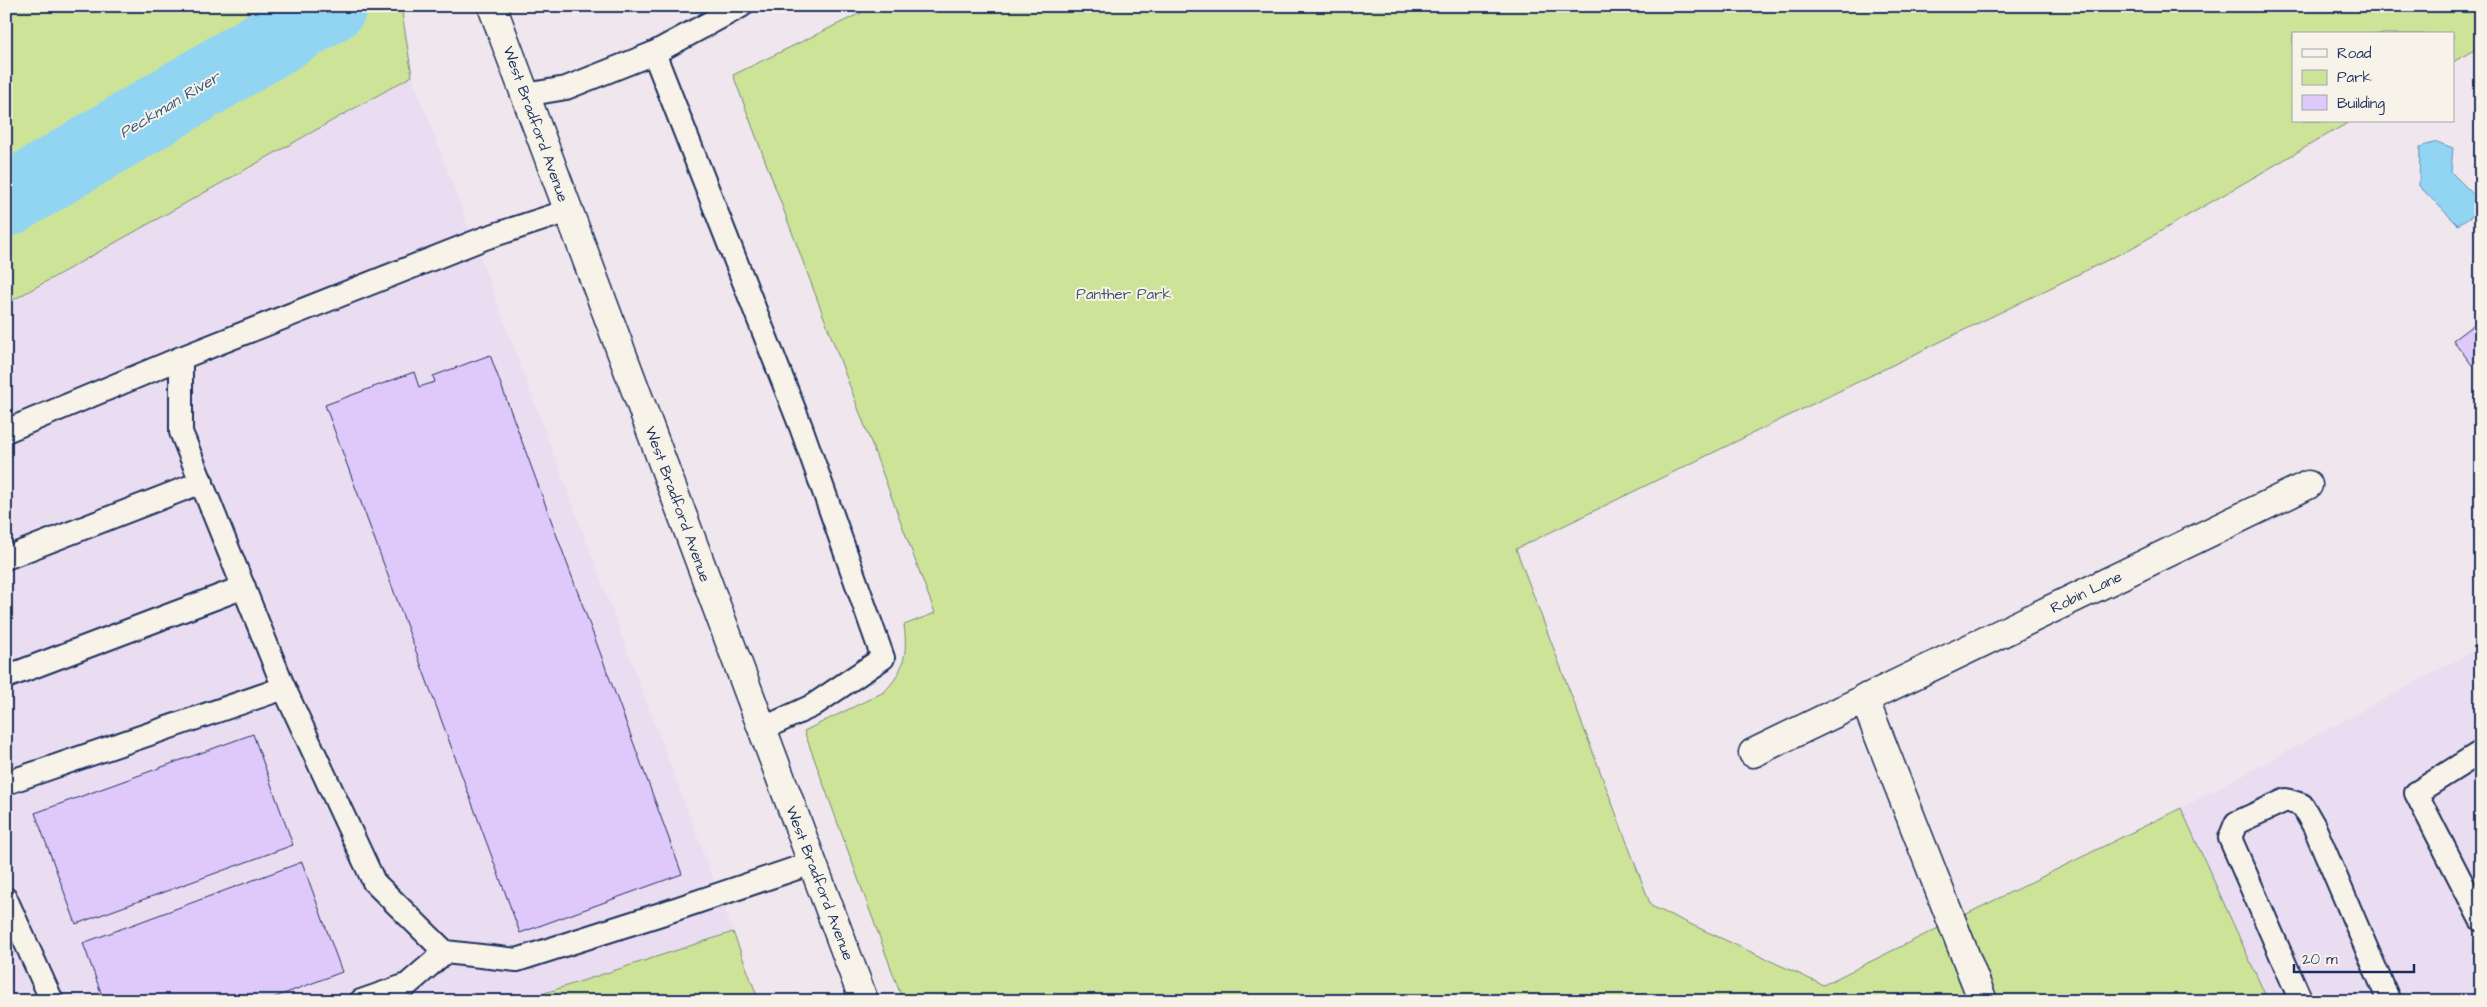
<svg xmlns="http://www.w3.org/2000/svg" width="2487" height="1007" font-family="'Architects Daughter',sans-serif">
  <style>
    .built { fill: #ebddf1 }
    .green { fill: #cde398; stroke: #74897b }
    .water { fill: #91d5f3; stroke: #6293b7 }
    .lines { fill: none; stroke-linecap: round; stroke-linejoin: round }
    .river { stroke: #91d5f3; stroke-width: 72 }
    .building { fill: #dec9fa; stroke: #1b2f5e }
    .lane-casing { stroke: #1b2f5e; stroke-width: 26 }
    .street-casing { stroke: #1b2f5e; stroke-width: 31 }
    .secondary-casing { stroke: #1b2f5e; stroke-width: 31 }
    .lane { stroke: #f7f3e8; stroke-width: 22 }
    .street { stroke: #f7f3e8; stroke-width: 28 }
    .secondary { stroke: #f7f3e8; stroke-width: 28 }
    .labels { text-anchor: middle; stroke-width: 4; stroke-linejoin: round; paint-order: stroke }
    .street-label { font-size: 15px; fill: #1b2f5e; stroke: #f7f3e8 }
    .park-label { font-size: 15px; fill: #3f536a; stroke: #f7f3e8 }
    .water-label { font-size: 16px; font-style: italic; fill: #385883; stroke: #f7f3e8 }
  </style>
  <rect width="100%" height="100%" fill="#f0e6ed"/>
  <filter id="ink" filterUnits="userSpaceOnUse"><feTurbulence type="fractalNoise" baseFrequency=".02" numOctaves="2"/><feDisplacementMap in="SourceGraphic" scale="10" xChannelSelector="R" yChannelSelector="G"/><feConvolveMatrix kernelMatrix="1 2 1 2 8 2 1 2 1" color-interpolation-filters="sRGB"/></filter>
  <g filter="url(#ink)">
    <g class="built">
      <path d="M412 76 733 932 520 1001H6V304Z"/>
      <path d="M2481 647V1001H2268L2181 808Z"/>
    </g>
    <g class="green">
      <path d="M6 6H401L412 76 6 304Z"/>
      <path d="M875 6H2481V46L2453 62V34H2293V121H2351L2130 249 1516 549 1651 906 1823 985 2181 808 2268 1001H903L804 731 884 692C904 672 908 653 904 625L935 613 733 75Z"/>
      <path d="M733 932 759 1001H520Z"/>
    </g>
    <path class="water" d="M2437 142 2453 148 2451 172 2480 201 2474 215 2458 225 2419 186 2420 147Z"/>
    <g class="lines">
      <path class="river" d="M6 201 331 6"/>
    </g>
    <g class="building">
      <path d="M2481 319V358L2472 365 2453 340Z"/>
      <path d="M490 355 682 874 520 933 325 405 414 372 419 387 435 382 433 376Z"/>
      <path d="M253 734 293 845 76 924 35 813Z"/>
      <path d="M302 862 342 972 265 1001H104L83 943Z"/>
    </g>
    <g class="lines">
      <defs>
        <g id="lane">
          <path d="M654 53 741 6"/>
          <path d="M525 95 566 88 654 53 801 427 883 658 812 706 762 729"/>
          <path d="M568 211 485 238 181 358V432L284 688 374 882 445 952 517 960 661 914 812 863"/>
          <path d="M6 431 181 358"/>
          <path d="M6 558 202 482"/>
          <path d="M6 677 244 587"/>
          <path d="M2481 752 2416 793 2481 920"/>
          <path d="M6 783 284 688"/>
          <path d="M6 899 52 1001"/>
          <path d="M361 1001 407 985 445 952"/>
          <path d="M2301 1001 2230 838 2236 823 2286 800 2302 805 2314 826 2389 1001"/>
        </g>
        <g id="street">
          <path d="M1864 698 1983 1001"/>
          <path d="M1753 753 2308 485"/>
        </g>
        <path id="secondary" d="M492 6 864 1001"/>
      </defs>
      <use href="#lane" class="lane-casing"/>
      <use href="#street" class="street-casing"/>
      <use href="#secondary" class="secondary-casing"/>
      <use href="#lane" class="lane"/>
      <use href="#street" class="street"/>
      <use href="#secondary" class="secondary"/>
    </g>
  </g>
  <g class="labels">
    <g class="street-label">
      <text transform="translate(536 124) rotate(70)" y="5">West Bradford Avenue</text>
      <text transform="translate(678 504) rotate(70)" y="5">West Bradford Avenue</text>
      <text transform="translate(2086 592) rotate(-26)" y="5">Robin Lane</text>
      <text transform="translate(820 883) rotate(69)" y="5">West Bradford Avenue</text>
    </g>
    <g class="park-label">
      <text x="1124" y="299">Panther Park</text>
    </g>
    <g class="water-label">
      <text transform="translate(169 104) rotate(-31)" y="6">Peckman River</text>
    </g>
  </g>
  <rect width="2487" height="1007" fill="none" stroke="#f7f3e8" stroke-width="25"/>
  <rect x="12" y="12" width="2462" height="982" fill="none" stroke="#1b2f5e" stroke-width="2" filter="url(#ink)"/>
  <rect x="2292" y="32" width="162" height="90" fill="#f7f3e8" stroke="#9fa5b1"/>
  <rect x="2302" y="49" width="25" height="8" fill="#f7f3e8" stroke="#9fa5b1"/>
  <text x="2337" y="58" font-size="15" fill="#1b2f5e">Road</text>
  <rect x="2302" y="70" width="25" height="15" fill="#cde398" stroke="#9fa5b1"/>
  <text x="2337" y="82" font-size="15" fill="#1b2f5e">Park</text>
  <rect x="2302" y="95" width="25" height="15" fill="#dec9fa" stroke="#9fa5b1"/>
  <text x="2337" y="108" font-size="15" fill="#1b2f5e">Building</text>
  <path d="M2294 964v8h120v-8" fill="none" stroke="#1b2f5e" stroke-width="2.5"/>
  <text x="2302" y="964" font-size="15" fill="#1b2f5e" stroke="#f7f3e8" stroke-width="4" paint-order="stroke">20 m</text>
</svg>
